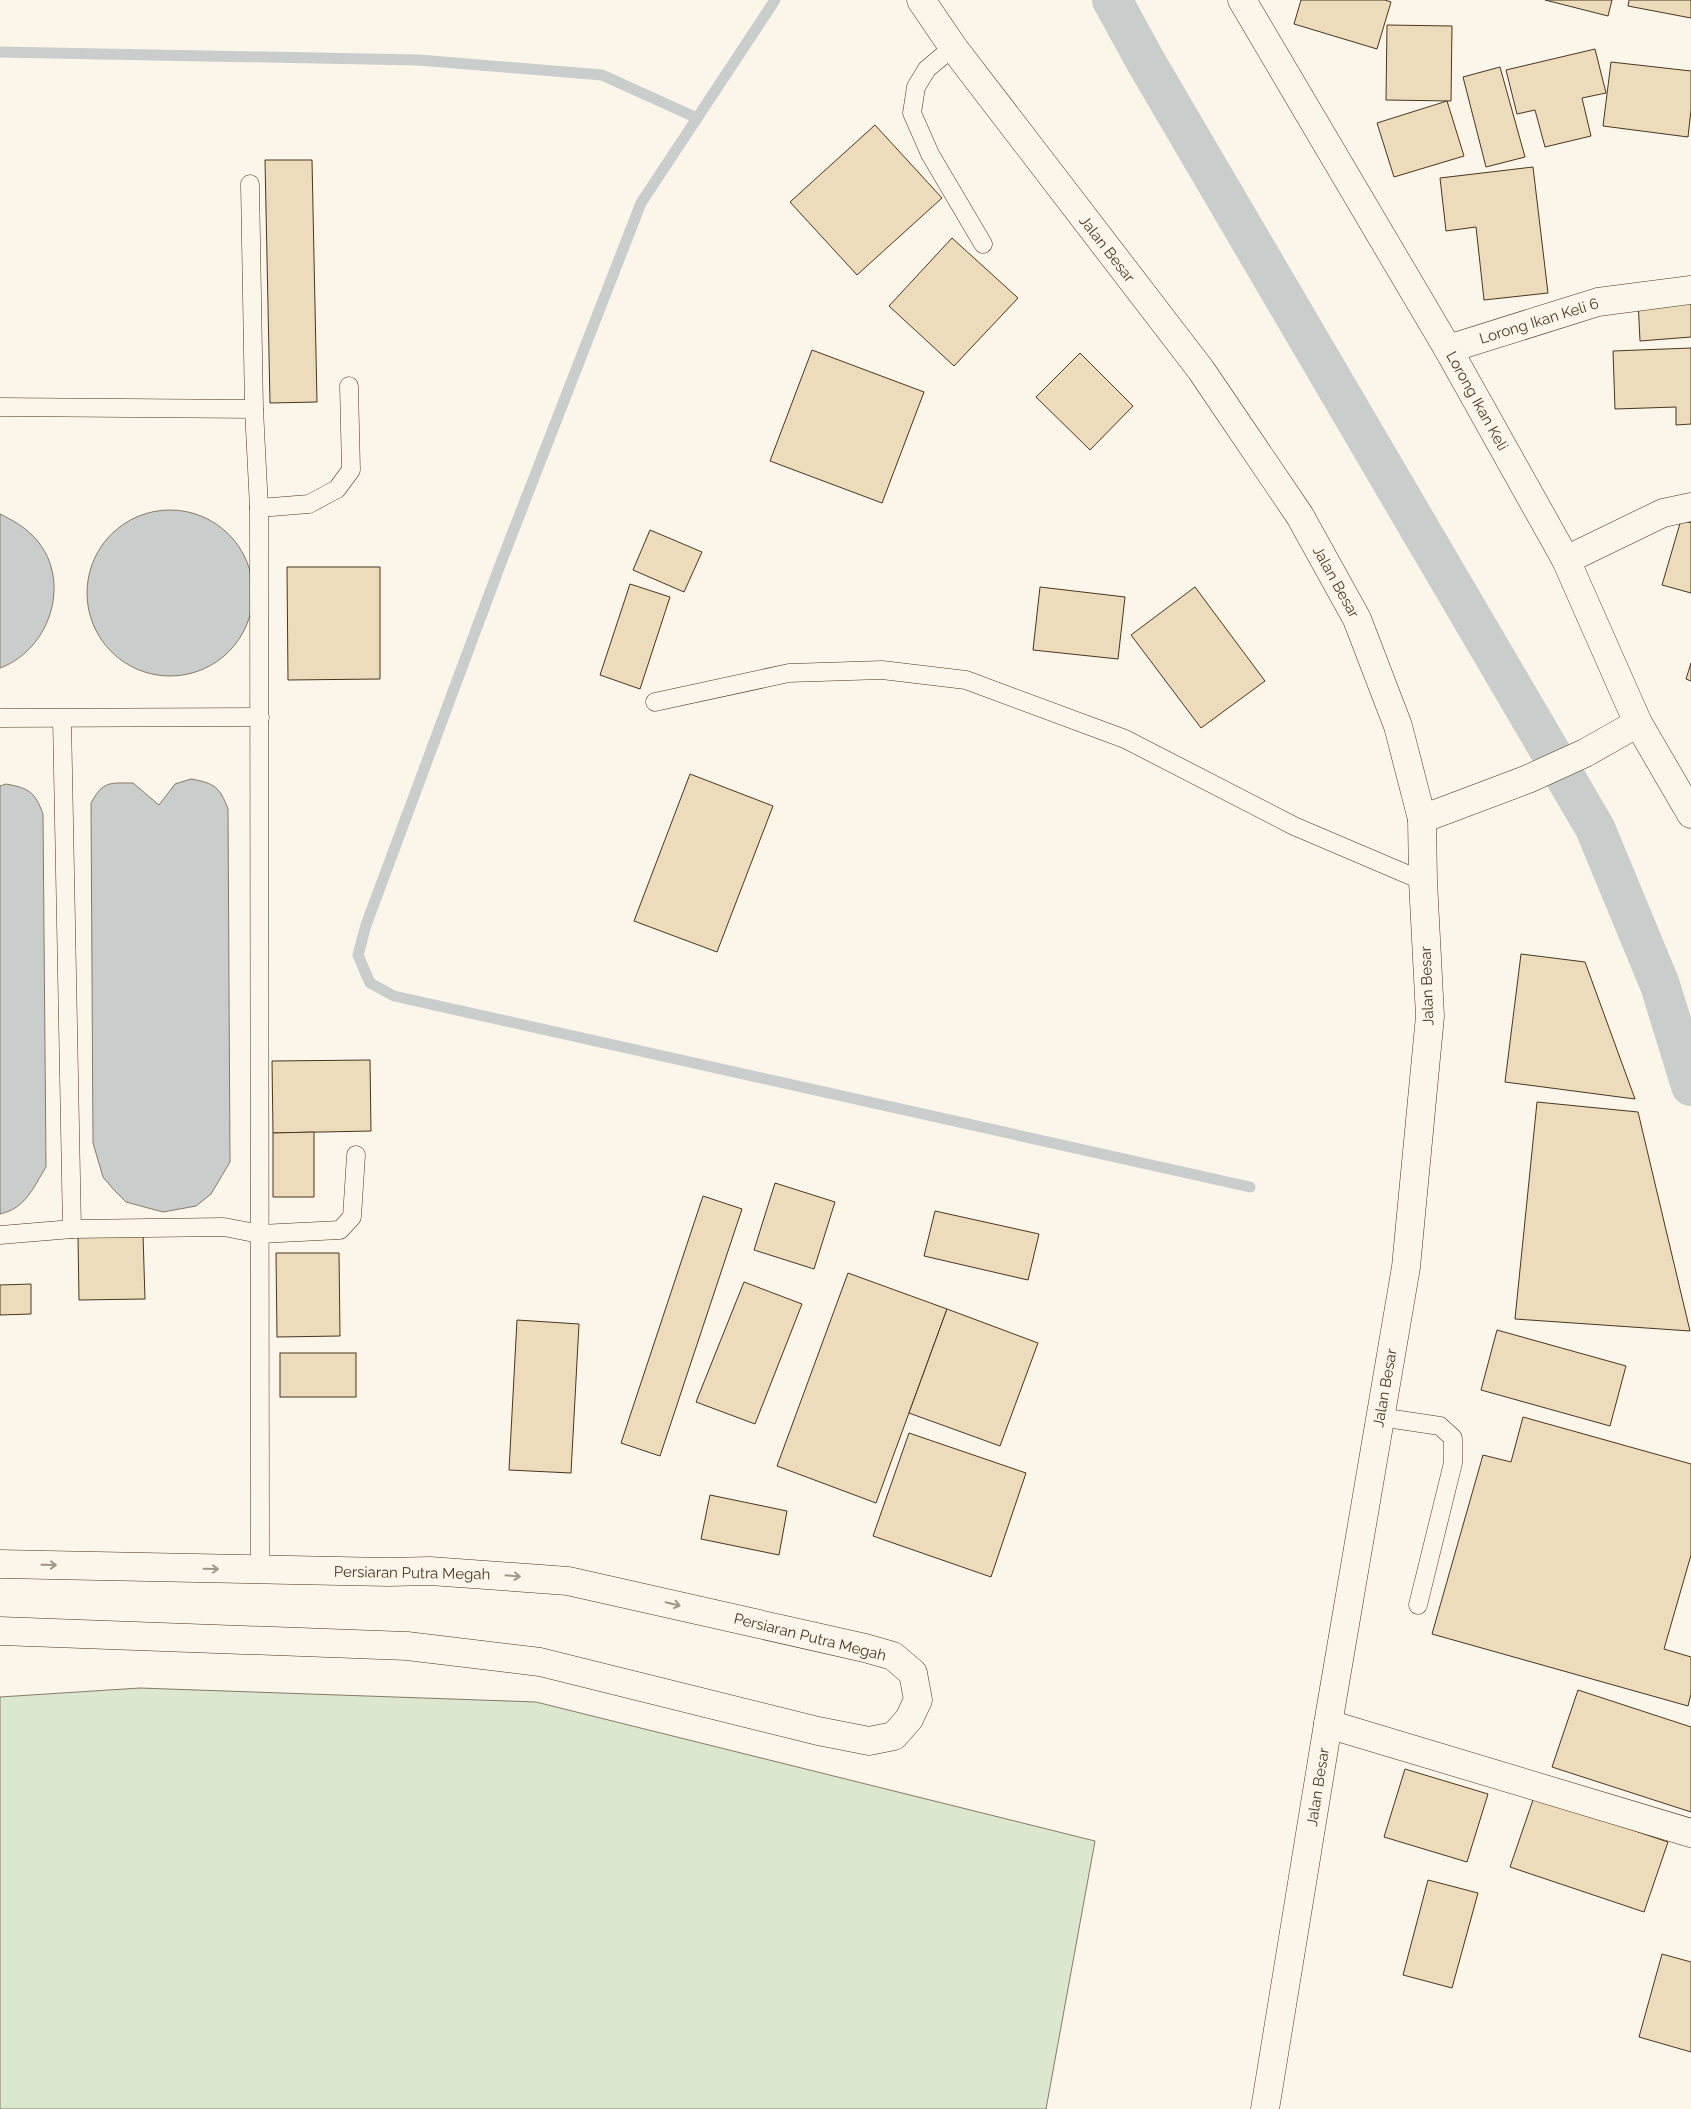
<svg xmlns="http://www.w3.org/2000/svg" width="1691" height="2109" font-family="Raleway,sans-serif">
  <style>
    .green { fill: #dce7d0; stroke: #887966 }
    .water { fill: #c9cecd; stroke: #887966 }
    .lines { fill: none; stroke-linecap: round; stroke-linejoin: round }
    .stream { stroke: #c9cecd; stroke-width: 11 }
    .canal { stroke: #c9cecd; stroke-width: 40 }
    .building { fill: #ecdcbc; stroke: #4a3520 }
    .lane-casing { stroke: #4a3520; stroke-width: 19 }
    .street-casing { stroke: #4a3520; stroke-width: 29 }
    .secondary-casing { stroke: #4a3520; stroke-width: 29 }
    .lane { stroke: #fbf6e9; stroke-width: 18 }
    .street { stroke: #fbf6e9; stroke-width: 28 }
    .secondary { stroke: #fbf6e9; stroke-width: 28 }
    .oneway { stroke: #a29684 }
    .labels { text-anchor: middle; stroke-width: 4; stroke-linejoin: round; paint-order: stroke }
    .street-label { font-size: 15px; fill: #4a3520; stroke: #fbf6e9 }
  </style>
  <rect width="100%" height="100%" fill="#fbf6e9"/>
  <path class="green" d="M140 1688 536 1702 1095 1841 1046 2109H0V1697Z"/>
  <g class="water">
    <circle cx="170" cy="593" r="83"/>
    <path d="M0 514C12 520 23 526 32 535 74 576 52 649 0 668Z"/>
    <path d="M191 779C214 783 220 787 228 809L230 1162 211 1194 196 1206 163 1212 126 1202 114 1190 103 1177 93 1143 91 803C103 781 109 783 133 783L159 805 175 784Z"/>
    <path d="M6 784C29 788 35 792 43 814L46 1167C33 1188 26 1208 0 1214V786Z"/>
  </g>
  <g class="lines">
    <g class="stream">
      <path d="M775 0 641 203 502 560 366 925 358 955 370 983 394 996 1250 1187"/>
      <path d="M0 52 419 60 602 75 697 118"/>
    </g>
    <path class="canal" d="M1112 0 1146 62 1595 828 1660 985 1691 1086"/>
  </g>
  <g class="building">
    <path d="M1301 0H1385L1391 2 1377 49 1294 24Z"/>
    <path d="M1545 0H1612L1608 16Z"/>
    <path d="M1629 0H1691V18L1628 6Z"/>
    <path d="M1387 25 1452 26 1451 101 1386 100Z"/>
    <path d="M1595 49 1606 93 1582 98 1591 136 1545 147 1535 110 1517 114 1506 70Z"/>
    <path d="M1611 62 1691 71V110L1688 137 1603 126Z"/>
    <path d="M1500 67 1525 157 1486 167 1463 77Z"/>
    <path d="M1447 101 1464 156 1394 177 1377 123Z"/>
    <path d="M875 125 942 198 857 275 790 202Z"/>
    <path d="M265 160H312L317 402 270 403Z"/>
    <path d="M1533 167 1548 293 1484 300 1476 227 1446 231 1440 178Z"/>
    <path d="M952 238 1018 298 954 366 889 306Z"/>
    <path d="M1691 297V337L1640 341 1638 300Z"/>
    <path d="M1691 348V424L1676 425V407L1615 409 1613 351Z"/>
    <path d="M812 350 924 392 882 503 770 461Z"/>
    <path d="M1080 353 1133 406 1090 450 1036 397Z"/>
    <path d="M1681 520 1691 523V593L1662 585Z"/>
    <path d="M650 530 702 552 684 592 633 570Z"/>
    <path d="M287 567H380V679L288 680Z"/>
    <path d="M630 584 670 597 640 689 600 675Z"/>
    <path d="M1040 587 1125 597 1118 659 1033 650Z"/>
    <path d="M1195 587 1265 681 1201 728 1131 635Z"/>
    <path d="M1691 663V681L1686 679Z"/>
    <path d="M690 774 773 806 717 952 634 921Z"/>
    <path d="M1521 954 1585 962 1635 1099 1505 1082Z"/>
    <path d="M370 1060 371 1131 273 1133 272 1061Z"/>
    <path d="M1537 1102 1638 1112 1690 1331 1515 1319Z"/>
    <path d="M314 1132V1197H273V1133Z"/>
    <path d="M775 1183 835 1202 814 1269 754 1250Z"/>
    <path d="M703 1196 742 1209 660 1456 621 1443Z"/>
    <path d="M935 1211 1039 1234 1028 1280 924 1256Z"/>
    <path d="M143 1234 145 1299 79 1300 78 1236Z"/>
    <path d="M276 1253H339L340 1336 277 1337Z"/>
    <path d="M848 1273 947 1309 876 1503 777 1466Z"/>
    <path d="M744 1282 802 1304 755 1424 696 1402Z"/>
    <path d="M31 1284V1314L0 1315V1285Z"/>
    <path d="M947 1309 1038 1343 1000 1446 909 1413Z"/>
    <path d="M517 1320 579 1324 571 1473 509 1470Z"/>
    <path d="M1497 1330 1626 1366 1610 1426 1481 1390Z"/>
    <rect x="280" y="1353" width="76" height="44"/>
    <path d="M1523 1417 1691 1464V1555L1664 1649 1691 1657V1694L1688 1706 1432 1634 1483 1455 1511 1462Z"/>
    <path d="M909 1433 1026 1473 991 1577 873 1536Z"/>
    <path d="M710 1495 787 1511 779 1555 701 1539Z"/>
    <path d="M1578 1690 1691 1727V1812L1552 1767Z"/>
    <path d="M1405 1769 1488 1794 1467 1862 1384 1837Z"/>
    <path d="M1534 1797 1668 1842 1644 1912 1510 1867Z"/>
    <path d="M1428 1880 1478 1893 1452 1988 1403 1975Z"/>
    <path d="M1662 1954 1691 1962V2052L1639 2037Z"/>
  </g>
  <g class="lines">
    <defs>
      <g id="lane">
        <path d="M953 47 927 69 916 87 912 113 930 154 983 244"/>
        <path d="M250 184 254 409 259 508 260 1570"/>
        <path d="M0 407 254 409"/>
        <path d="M259 508 309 504 337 489 351 470 349 386"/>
        <path d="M655 702 789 673 882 670 966 680 1125 739 1294 826 1423 881"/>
        <path d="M0 718 260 717"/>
        <path d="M62 719 72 1229"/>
        <path d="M0 1235 72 1229 224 1227 260 1234 340 1230 352 1217 356 1155"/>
        <path d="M1380 1417 1440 1426 1453 1438V1463L1418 1605"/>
      </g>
      <g id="street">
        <path d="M1242 0 1448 349 1566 560 1638 723 1691 814"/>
        <path d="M1448 349 1598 302 1691 290"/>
        <path d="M1566 560 1663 513 1691 507"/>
        <path d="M1422 819 1528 779 1585 753 1638 723"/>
        <path d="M1328 1724 1691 1833"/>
      </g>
      <g id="secondary">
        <path d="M921 0 953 47 1201 370 1300 516 1357 619 1398 726 1422 819 1423 881 1430 1016 1406 1267 1328 1724 1265 2109"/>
        <path d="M0 1564 388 1572 430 1571 568 1581 865 1648 893 1656 913 1673 918 1700 909 1719 894 1736 869 1741 818 1731 540 1662 407 1646 0 1631"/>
      </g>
    </defs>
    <use href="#lane" class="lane-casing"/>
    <use href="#street" class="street-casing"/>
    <use href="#secondary" class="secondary-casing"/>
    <use href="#lane" class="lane"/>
    <use href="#street" class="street"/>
    <use href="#secondary" class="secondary"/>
  </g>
  <defs><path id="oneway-shaft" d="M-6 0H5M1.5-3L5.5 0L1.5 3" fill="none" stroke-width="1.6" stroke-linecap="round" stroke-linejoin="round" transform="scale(1.25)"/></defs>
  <g class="oneway">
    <use href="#oneway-shaft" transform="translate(49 1565) rotate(1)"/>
    <use href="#oneway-shaft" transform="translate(211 1569) rotate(1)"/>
    <use href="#oneway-shaft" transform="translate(513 1576) rotate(5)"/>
    <use href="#oneway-shaft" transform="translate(673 1604) rotate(13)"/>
  </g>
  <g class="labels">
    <g class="street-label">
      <text transform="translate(1107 249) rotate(52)" y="5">Jalan Besar</text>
      <text transform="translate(1539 321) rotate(-17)" y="5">Lorong Ikan Keli 6</text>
      <text transform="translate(1477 401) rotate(61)" y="5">Lorong Ikan Keli</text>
      <text transform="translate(1336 582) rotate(61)" y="5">Jalan Besar</text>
      <text transform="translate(1427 986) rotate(-92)" y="5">Jalan Besar</text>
      <text transform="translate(1385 1388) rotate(-80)" y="5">Jalan Besar</text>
      <text transform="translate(412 1573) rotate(1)" y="5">Persiaran Putra Megah</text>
      <text transform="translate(810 1637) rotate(14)" y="5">Persiaran Putra Megah</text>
      <text transform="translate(1318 1787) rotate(-81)" y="5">Jalan Besar</text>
    </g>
  </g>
</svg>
